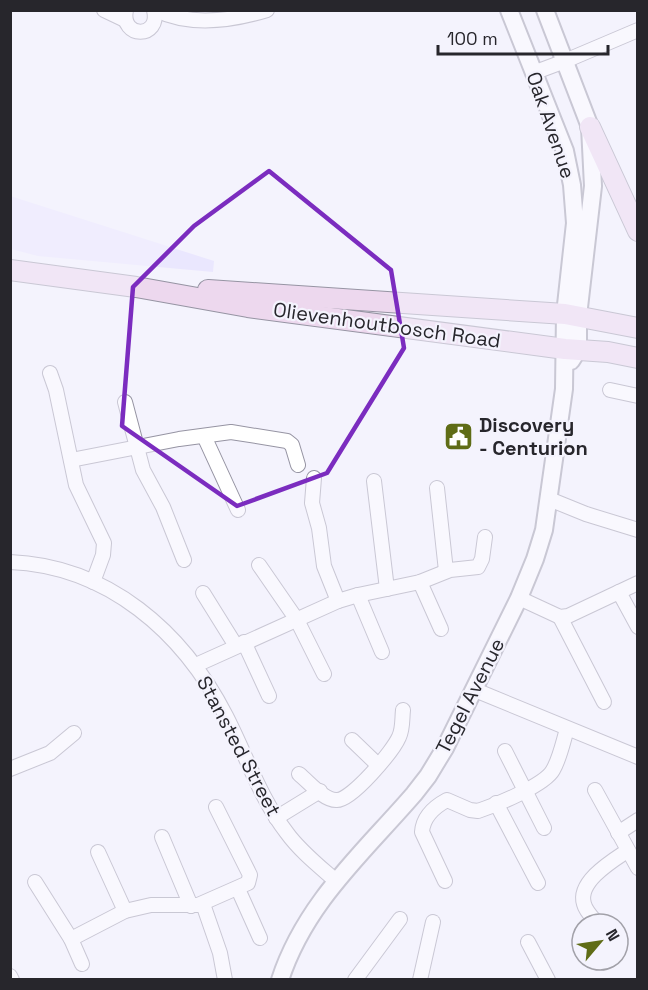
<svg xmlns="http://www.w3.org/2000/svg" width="648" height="990" font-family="'Space Grotesk',sans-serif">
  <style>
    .built { fill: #eae7fe }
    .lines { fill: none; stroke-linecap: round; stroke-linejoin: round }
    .minor-casing { stroke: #9694a3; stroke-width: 16 }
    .tertiary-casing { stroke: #9694a3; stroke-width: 20 }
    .secondary-casing { stroke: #9694a3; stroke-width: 22 }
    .minor { stroke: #fff; stroke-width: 14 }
    .tertiary { stroke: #fff; stroke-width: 16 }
    .secondary { stroke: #edd8ee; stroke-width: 20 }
    .marked { fill: none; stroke: #7b2cbf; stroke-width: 4.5; stroke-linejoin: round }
    .labels { text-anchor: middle; stroke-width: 4.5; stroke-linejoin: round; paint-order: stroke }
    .street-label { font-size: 20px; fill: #27262c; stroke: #f4f3fd }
    .poi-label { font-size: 20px; font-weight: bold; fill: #27262c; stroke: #f4f3fd; text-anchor: start }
  </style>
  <rect width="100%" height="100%" fill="#f4f3fd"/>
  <path class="built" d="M10 196 214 261 213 272 38 256 11 249Z"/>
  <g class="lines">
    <defs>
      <g id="minor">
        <path d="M104 10 125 20"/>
        <path d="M126 10C120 39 161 39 154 10"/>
        <path d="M156 10C191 27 231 21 267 10"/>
        <path d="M533 73 565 61 638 30"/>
        <path d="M50 373 56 390 76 485 104 543 103 555 93 582"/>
        <path d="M610 390 638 396"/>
        <path d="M125 402 143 470 163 507 184 560"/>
        <path d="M204 436 238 510"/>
        <path d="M71 460 179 439 231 432 287 441 292 445 298 465"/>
        <path d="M314 478 312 503 319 528 324 566 338 601"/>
        <path d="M374 481 387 589"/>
        <path d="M437 488 446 571"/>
        <path d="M549 499 586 514 638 530"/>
        <path d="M10 562C108 566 183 632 226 716 246 755 260 798 287 833 300 851 319 866 336 881"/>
        <path d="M259 565 297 620 324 674"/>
        <path d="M420 582 441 629"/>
        <path d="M619 592 638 627"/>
        <path d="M203 593 236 646"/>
        <path d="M358 595 382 652"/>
        <path d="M519 598 560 617 568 616 638 583"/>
        <path d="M560 617 604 702"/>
        <path d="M244 642 269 696"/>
        <path d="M196 665 338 601 358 595 420 582 450 570 478 567 482 559 485 537"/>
        <path d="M475 690 638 757"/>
        <path d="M352 740 378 765"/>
        <path d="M505 751 544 828"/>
        <path d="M10 769 50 753 74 733"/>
        <path d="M299 774C309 782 324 801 337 800 352 800 393 751 399 737 403 729 402 719 403 710"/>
        <path d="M595 790 638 868"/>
        <path d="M496 803 538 883"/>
        <path d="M276 818 320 791"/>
        <path d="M618 833 638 820"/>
        <path d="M162 837 191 906"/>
        <path d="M98 852 125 911"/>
        <path d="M445 881 422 832C423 817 434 807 447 800L470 810 478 811C496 805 545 785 553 770 560 758 563 742 567 729"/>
        <path d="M35 882 71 939 82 964"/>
        <path d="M238 889 260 938"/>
        <path d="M203 904 220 953 225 980"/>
        <path d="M598 924C593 918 586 912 584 904 577 882 612 861 627 851"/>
        <path d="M71 939 125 911 151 905H198L248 883 250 875 216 807"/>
        <path d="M528 942 548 980"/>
        <path d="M10 976 12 980"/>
        <path d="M355 980 400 919"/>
        <path d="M420 980 433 922"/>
      </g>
      <g id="tertiary">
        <path d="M545 10 590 127 593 186 578 316V350L571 361"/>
        <path d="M280 980C305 903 363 853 414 794L428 776 445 748 519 598 535 559 544 530 564 389 565 314 575 223 572 185 565 151 509 10"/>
      </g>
      <g id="secondary">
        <path d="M590 127 638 231"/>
        <path d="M10 270 136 287 248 307 565 349 608 352 638 358"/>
        <path d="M208 290 565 314 638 328"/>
      </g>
    </defs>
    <use href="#minor" class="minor-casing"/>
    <use href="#tertiary" class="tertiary-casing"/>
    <use href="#secondary" class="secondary-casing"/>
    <use href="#minor" class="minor"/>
    <use href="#tertiary" class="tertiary"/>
    <use href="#secondary" class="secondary"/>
  </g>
  <path d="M0 0H648V990H0ZM269 171 391 270 404 348 327 473 237 506 122 426 133 287 194 226Z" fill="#f4f3fd" fill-opacity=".55" fill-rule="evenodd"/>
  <path class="marked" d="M269 171 391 270 404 348 327 473 237 506 122 426 133 287 194 226Z"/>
  <defs>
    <symbol id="civic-square" viewBox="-11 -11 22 22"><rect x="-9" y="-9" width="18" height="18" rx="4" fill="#5f6c16" stroke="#f4f3fd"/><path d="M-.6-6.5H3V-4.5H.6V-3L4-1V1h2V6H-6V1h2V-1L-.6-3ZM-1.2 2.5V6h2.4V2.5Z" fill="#fff"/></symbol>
  </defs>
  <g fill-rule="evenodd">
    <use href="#civic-square" x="442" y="420" width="33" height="33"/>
  </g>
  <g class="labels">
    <g class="street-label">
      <text transform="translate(551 125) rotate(71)" y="7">Oak Avenue</text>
      <text transform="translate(387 325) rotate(8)" y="7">Olievenhoutbosch Road</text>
      <text transform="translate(470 696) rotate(-63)" y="7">Tegel Avenue</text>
      <text transform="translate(239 746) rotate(62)" y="7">Stansted Street</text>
    </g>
    <g class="poi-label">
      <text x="479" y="432">Discovery<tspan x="479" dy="23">- Centurion</tspan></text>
    </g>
  </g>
  <rect width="648" height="990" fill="none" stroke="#27262c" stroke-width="24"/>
  <g transform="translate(600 942) rotate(61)"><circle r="28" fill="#f4f3fd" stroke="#a2a1a9" stroke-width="1.5"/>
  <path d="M0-4.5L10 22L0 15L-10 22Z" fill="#5f6c16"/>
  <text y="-9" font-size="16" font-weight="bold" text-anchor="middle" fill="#27262c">N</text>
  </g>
  <path d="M438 45v9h170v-9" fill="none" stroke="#27262c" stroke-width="3"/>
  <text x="447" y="45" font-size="18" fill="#27262c" stroke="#f4f3fd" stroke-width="4.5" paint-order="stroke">100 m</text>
</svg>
